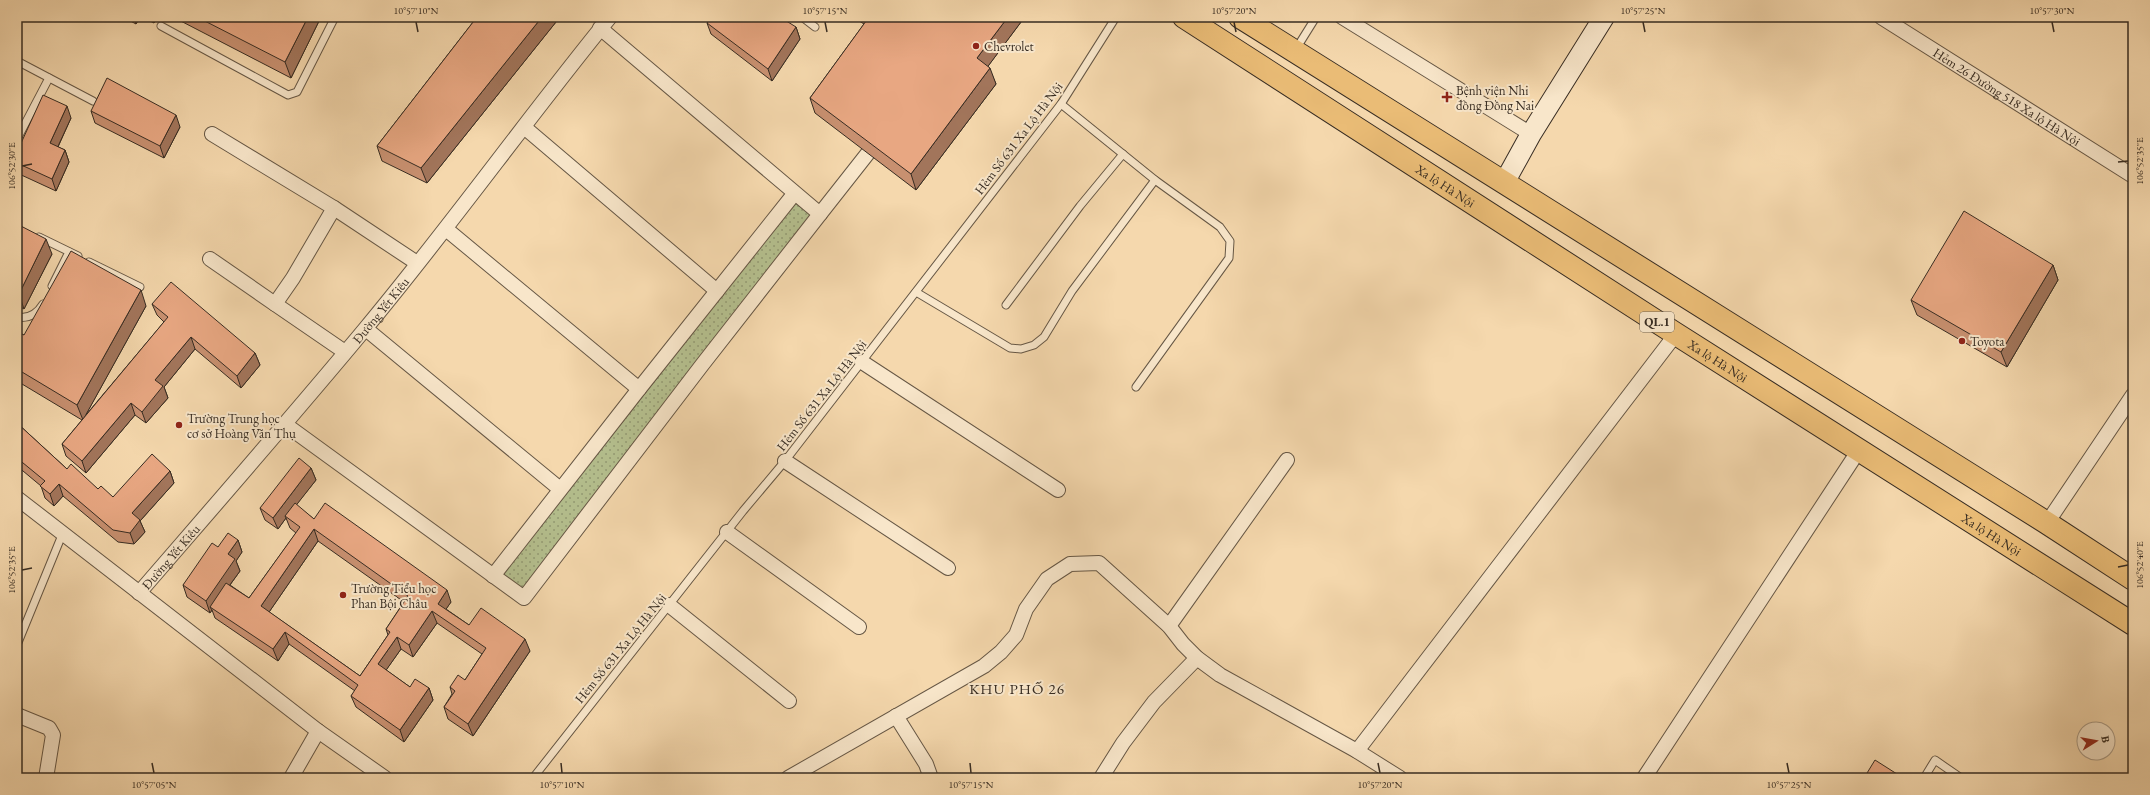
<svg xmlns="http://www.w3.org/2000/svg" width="2150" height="795" font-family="'EB Garamond',serif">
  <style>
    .grass { fill: url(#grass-dots); stroke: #767658 }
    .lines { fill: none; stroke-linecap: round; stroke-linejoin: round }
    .lane-casing { stroke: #665745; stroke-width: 9 }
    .street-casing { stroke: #665745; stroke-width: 16 }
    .secondary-casing { stroke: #372c22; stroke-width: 22 }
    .highway-casing { stroke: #372c22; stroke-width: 24 }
    .lane { stroke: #f8e6ca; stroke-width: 7 }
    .street { stroke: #f8e6ca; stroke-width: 14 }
    .secondary { stroke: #f8e6ca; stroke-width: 20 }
    .highway { stroke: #eabc76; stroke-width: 22 }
    .wall { fill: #c89070; stroke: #372c22; fill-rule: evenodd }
    .shaded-wall { fill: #a2755b; stroke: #372c22 }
    .building { fill: #e8a782; stroke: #372c22; fill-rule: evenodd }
    .ticks { fill: none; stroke: #372c22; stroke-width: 1.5 }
    .poi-dot { fill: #8f2418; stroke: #f8e6ca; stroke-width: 1.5 }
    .labels { text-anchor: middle; stroke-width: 4; stroke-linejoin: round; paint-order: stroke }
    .shield { fill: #f8e6ca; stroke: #716454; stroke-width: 1 }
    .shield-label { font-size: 12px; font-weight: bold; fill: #372c22 }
    .poi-label { font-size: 13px; fill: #372c22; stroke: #f8e6ca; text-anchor: start }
    .street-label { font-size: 13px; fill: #372c22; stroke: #f8e6ca }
    .quarter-label { font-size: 15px; letter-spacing: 1px; fill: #372c22; stroke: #f8e6ca }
    .neatline { fill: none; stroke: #372c22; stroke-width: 1.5 }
    .ticks-label { font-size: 10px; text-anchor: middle; fill: #372c22 }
  </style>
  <defs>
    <pattern id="grass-dots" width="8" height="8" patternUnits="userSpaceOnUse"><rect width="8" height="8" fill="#b5c08f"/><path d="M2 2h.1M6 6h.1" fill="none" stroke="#949c74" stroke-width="1.8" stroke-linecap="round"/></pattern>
  </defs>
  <rect width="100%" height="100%" fill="#f5d8ad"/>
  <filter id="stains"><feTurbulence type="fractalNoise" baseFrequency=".005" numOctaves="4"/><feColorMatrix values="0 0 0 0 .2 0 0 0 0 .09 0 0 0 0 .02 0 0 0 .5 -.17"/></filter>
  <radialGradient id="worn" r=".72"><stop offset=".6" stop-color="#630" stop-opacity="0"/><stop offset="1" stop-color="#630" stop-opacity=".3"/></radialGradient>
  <path class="grass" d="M795 203 811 215 523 590 502 575Z"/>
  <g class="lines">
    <defs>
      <g id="lane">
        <path d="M802 17 815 27"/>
        <path d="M161 26 288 95 297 92 335 17"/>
        <path d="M1296 49 1316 17"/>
        <path d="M17 61 93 101"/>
        <path d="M1061 104 1155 180 1220 227 1230 241 1229 258 1136 387"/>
        <path d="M17 139 49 78"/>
        <path d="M39 237 78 256"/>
        <path d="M89 262 140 287"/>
        <path d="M52 286 69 252"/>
        <path d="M916 292 1010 348 1021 349 1034 345 1044 337 1072 291 1155 180"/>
        <path d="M1006 305 1080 206 1123 154"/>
        <path d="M17 317C29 319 37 314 43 304"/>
        <path d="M17 645 62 535"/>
        <path d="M533 778 743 511 785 461 1061 104 1116 17"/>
        <path d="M1924 778 1935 760 1961 778"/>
      </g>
      <g id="street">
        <path d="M1342 17 1531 134"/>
        <path id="s1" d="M1881 17 2133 176"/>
        <path d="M524 127 717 291"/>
        <path d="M212 134 334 208 417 263"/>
        <path d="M334 208 293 278 275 304 345 352"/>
        <path d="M820 214 868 153"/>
        <path d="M446 229 639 389"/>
        <path d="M210 259 275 304"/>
        <path d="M366 329 560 489"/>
        <path d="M862 362 1058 490"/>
        <path d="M286 425 524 598 702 365 820 214 600 28"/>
        <path d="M785 461 948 568"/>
        <path d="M17 498 318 731 385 778"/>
        <path d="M2047 523 2133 395"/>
        <path d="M727 532 859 627"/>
        <path d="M493 576 639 389 794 194"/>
        <path id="s2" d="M139 593C215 505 291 418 365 329 450 227 526 120 610 17"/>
        <path d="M669 605 789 701"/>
        <path d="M1169 626 1287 460"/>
        <path d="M17 715 49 728 53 735 46 778"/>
        <path d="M896 716 926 764 931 778"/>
        <path d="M1357 751 1676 334"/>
        <path d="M291 778 318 731"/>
        <path d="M788 778 984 666 1001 652 1016 635 1026 609 1047 579 1070 564 1099 563 1169 626 1183 644 1197 658 1220 675 1357 751 1400 778"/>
        <path d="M1101 778 1123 743 1154 702 1197 658"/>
        <path d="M1644 778 1859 450"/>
      </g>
      <path id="secondary" d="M1504 183 1531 134 1604 17"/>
      <g id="highway">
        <path id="s3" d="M1184 17 1676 334 2133 624"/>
        <path d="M1240 17 2047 523 2133 579"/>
      </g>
    </defs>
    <use href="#lane" class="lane-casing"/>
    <use href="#street" class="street-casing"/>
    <use href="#secondary" class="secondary-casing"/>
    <use href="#highway" class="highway-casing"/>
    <use href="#lane" class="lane"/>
    <use href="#street" class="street"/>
    <use href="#secondary" class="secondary"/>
    <use href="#highway" class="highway"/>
  </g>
  <g class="wall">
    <path d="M123 17H140L136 24Z"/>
    <path d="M142 17H157L154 23Z"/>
    <path d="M173 17H321L291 78Z"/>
    <path d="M477 17H560L427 183 382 161 377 146Z"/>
    <path d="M853 17H1024V18L988 66 996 84 916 190 815 113 810 98 864 24Z"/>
    <path d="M1551 17H1558L1556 20Z"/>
    <path d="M707 23 796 27 800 39 772 81 711 34Z"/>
    <path d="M91 111 180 127 164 158 95 123Z"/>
    <path d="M71 118 58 147 65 150 69 162 56 191 17 173V163Z"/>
    <path d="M17 224 52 254 24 309 17 305Z"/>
    <path d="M2053 265 2058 280 2007 367 1917 315 1911 300Z"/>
    <path d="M152 304 255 353 260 365 241 388 195 349 164 387 168 398 146 423 135 415 86 473 66 456 62 444 82 420 17 381V332L24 335 146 306 85 416 164 322 157 315Z"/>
    <path d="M17 423 67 469 98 489 113 497 170 471 174 483 140 521 145 532 134 544 118 542 63 496 54 506 45 498 41 486 17 466Z"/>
    <path d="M311 468 316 480 296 505 314 519 451 602 446 609 469 625 530 651 473 736 448 719 444 707 452 694 450 687 465 680 482 654 437 623 413 657 401 649 386 670 410 687 429 688 433 700 404 742 356 707 351 696 355 691 289 644 278 661 215 618 212 610 210 613 187 597 183 585 218 547 238 540 242 552 236 561 240 571 230 585 249 598 296 533 290 528 286 518 278 529 265 520 260 508ZM318 541 404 602 386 629 388 635 360 676 269 612Z"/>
  </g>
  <g class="shaded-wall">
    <path d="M134 17H140L136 24Z"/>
    <path d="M152 17H157L154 23Z"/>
    <path d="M308 17H321L291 78 285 62Z"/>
    <path d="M542 17H560L427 183 421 168Z"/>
    <path d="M1008 17H1024V18L983 73 977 58Z"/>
    <path d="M796 27 800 39 772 81 768 69Z"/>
    <path d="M990 68 996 84 916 190 911 174Z"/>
    <path d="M67 106 71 118 54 155 50 143Z"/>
    <path d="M176 115 180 127 164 158 160 146Z"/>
    <path d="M65 150 69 162 56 191 52 179Z"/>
    <path d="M46 239 52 254 24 309 19 294Z"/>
    <path d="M2053 265 2058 280 2007 367 2001 352Z"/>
    <path d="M141 290 146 306 83 420 77 405Z"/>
    <path d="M191 337 195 349 164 387 168 398 146 423 142 412 155 380Z"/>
    <path d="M255 353 260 365 241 388 237 376Z"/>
    <path d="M131 403 135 415 86 473 82 461Z"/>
    <path d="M311 468 316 480 287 517 285 516 286 518 278 529 273 518Z"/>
    <path d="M170 471 174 483 140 521 145 532 134 544 130 533 132 513Z"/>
    <path d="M59 484 63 496 54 506 50 494Z"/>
    <path d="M314 529 318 541 265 618 261 606Z"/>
    <path d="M238 540 242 552 236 561 240 571 213 608 210 607 212 610 210 613 206 601 228 554Z"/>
    <path d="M447 590 451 602 442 615 438 604Z"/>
    <path d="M432 611 437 623 413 657 409 645Z"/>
    <path d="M285 632 289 644 278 661 273 649Z"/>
    <path d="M397 637 401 649 382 676 378 664Z"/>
    <path d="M525 639 530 651 473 736 468 724Z"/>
    <path d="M429 688 433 700 404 742 400 730Z"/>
    <path d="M1897 774 1898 778H1894Z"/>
  </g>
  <g class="building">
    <path d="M197 17H308L285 62Z"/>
    <path d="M477 17H542L421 168 377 146Z"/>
    <path d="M711 17H780L796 27 768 69 707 23Z"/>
    <path d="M869 17H1008L977 58 990 68 911 174 810 98Z"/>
    <path d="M107 78 176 115 160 146 91 111Z"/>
    <path d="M43 95 67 106 50 143 65 150 52 179 17 163V152Z"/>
    <path d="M1964 211 2053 265 2001 352 1911 300Z"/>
    <path d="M17 224 46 239 19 294 17 293Z"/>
    <path d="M71 251 141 290 77 405 17 369V332L24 335Z"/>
    <path d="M171 282 255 353 237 376 191 337 155 380 163 386 142 412 131 403 82 461 62 444 168 317 152 304Z"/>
    <path d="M17 423 67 469 71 464 98 489 101 486 113 497 152 454 170 471 132 513 140 520 130 533 113 530 59 484 50 494 40 486 45 481 17 458Z"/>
    <path d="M299 458 311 468 273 518 260 508Z"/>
    <path d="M295 503 314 519 325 503 447 590 438 604 469 625 481 608 525 639 468 724 444 707 455 691 450 687 458 675 465 680 486 648 432 611 409 645 397 637 378 664 410 687 415 679 429 688 400 730 351 696 358 685 285 632 273 649 210 607 226 583 249 598 300 527 285 516ZM314 529 408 596 386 629 390 632 360 676 261 606Z"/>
    <path d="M228 533 238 540 228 554 235 559 206 601 183 585 212 543 218 547Z"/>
    <path d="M1875 760 1897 774 1894 778H1864Z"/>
  </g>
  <path class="ticks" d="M416 22 418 32M825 22 827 32M1234 22 1236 32M1643 22 1645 32M2052 22 2054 32M2118 162 2128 161M22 166 32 164M2118 567 2128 565M22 570 32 568M152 763 154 773M561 763 562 773M970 763 971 773M1378 763 1380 773M1787 763 1789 773"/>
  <g class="poi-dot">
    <circle cx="976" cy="46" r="4"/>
    <path d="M1445 91h4v4h4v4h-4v4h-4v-4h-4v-4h4z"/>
    <circle cx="1962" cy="341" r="4"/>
    <circle cx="179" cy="425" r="4"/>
    <circle cx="343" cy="595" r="4"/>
  </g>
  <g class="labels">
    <rect class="shield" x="1640" y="312" width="34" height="20" rx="3"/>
    <g class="shield-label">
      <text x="1657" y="326">QL.1</text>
    </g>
    <g class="poi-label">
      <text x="984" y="51">Chevrolet</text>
      <text x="1456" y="95">Bệnh viện Nhi<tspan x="1456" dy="15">đồng Đồng Nai</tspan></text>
      <text x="1970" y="346">Toyota</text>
      <text x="187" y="423">Trường Trung học<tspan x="187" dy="15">cơ sở Hoàng Văn Thụ</tspan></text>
      <text x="351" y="593">Trường Tiểu học<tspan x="351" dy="15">Phan Bội Châu</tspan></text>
    </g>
    <g class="street-label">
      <text dy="5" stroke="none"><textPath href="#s1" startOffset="149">Hẻm 26 Đường 518 Xa lộ Hà Nội</textPath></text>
      <text transform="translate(1018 138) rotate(-53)" y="5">Hẻm Số 631 Xa Lộ Hà Nội</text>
      <text dy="5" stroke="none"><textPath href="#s3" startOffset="311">Xa lộ Hà Nội</textPath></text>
      <text dy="5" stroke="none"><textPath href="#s2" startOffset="372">Đường Yết Kiêu</textPath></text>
      <text dy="5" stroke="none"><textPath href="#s3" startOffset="635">Xa lộ Hà Nội</textPath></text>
      <text transform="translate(821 395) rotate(-52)" y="5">Hẻm Số 631 Xa Lộ Hà Nội</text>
      <text dy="5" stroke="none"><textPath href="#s3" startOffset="959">Xa lộ Hà Nội</textPath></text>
      <text dy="5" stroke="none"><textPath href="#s2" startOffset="48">Đường Yết Kiêu</textPath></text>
      <text transform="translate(620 648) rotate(-51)" y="5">Hẻm Số 631 Xa Lộ Hà Nội</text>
    </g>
    <g class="quarter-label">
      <text x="1017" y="694">KHU PHỐ 26</text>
    </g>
  </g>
  <rect width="2150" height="795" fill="none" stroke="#f5d8ad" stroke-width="44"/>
  <g transform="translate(2096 741) rotate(79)"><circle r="19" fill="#f8e6ca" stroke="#ab9c87"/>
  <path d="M0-3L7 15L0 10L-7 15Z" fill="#8f2418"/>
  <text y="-6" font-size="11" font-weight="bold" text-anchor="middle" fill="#372c22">B</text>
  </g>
  <rect x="22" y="22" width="2106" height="751" class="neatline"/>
  <g class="ticks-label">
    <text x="416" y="14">10°57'10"N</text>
    <text x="825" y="14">10°57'15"N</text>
    <text x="1234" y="14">10°57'20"N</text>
    <text x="1643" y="14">10°57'25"N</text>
    <text x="2052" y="14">10°57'30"N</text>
    <text transform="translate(2139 161) rotate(-90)" y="4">106°52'35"E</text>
    <text transform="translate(11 166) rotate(-90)" y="4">106°52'30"E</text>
    <text transform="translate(2139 565) rotate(-90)" y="4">106°52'40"E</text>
    <text transform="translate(11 570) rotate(-90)" y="4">106°52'35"E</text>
    <text x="154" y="788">10°57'05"N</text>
    <text x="562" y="788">10°57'10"N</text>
    <text x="971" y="788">10°57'15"N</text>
    <text x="1380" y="788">10°57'20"N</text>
    <text x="1789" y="788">10°57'25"N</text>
  </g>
  <rect width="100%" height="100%" filter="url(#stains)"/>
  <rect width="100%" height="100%" fill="url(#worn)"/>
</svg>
